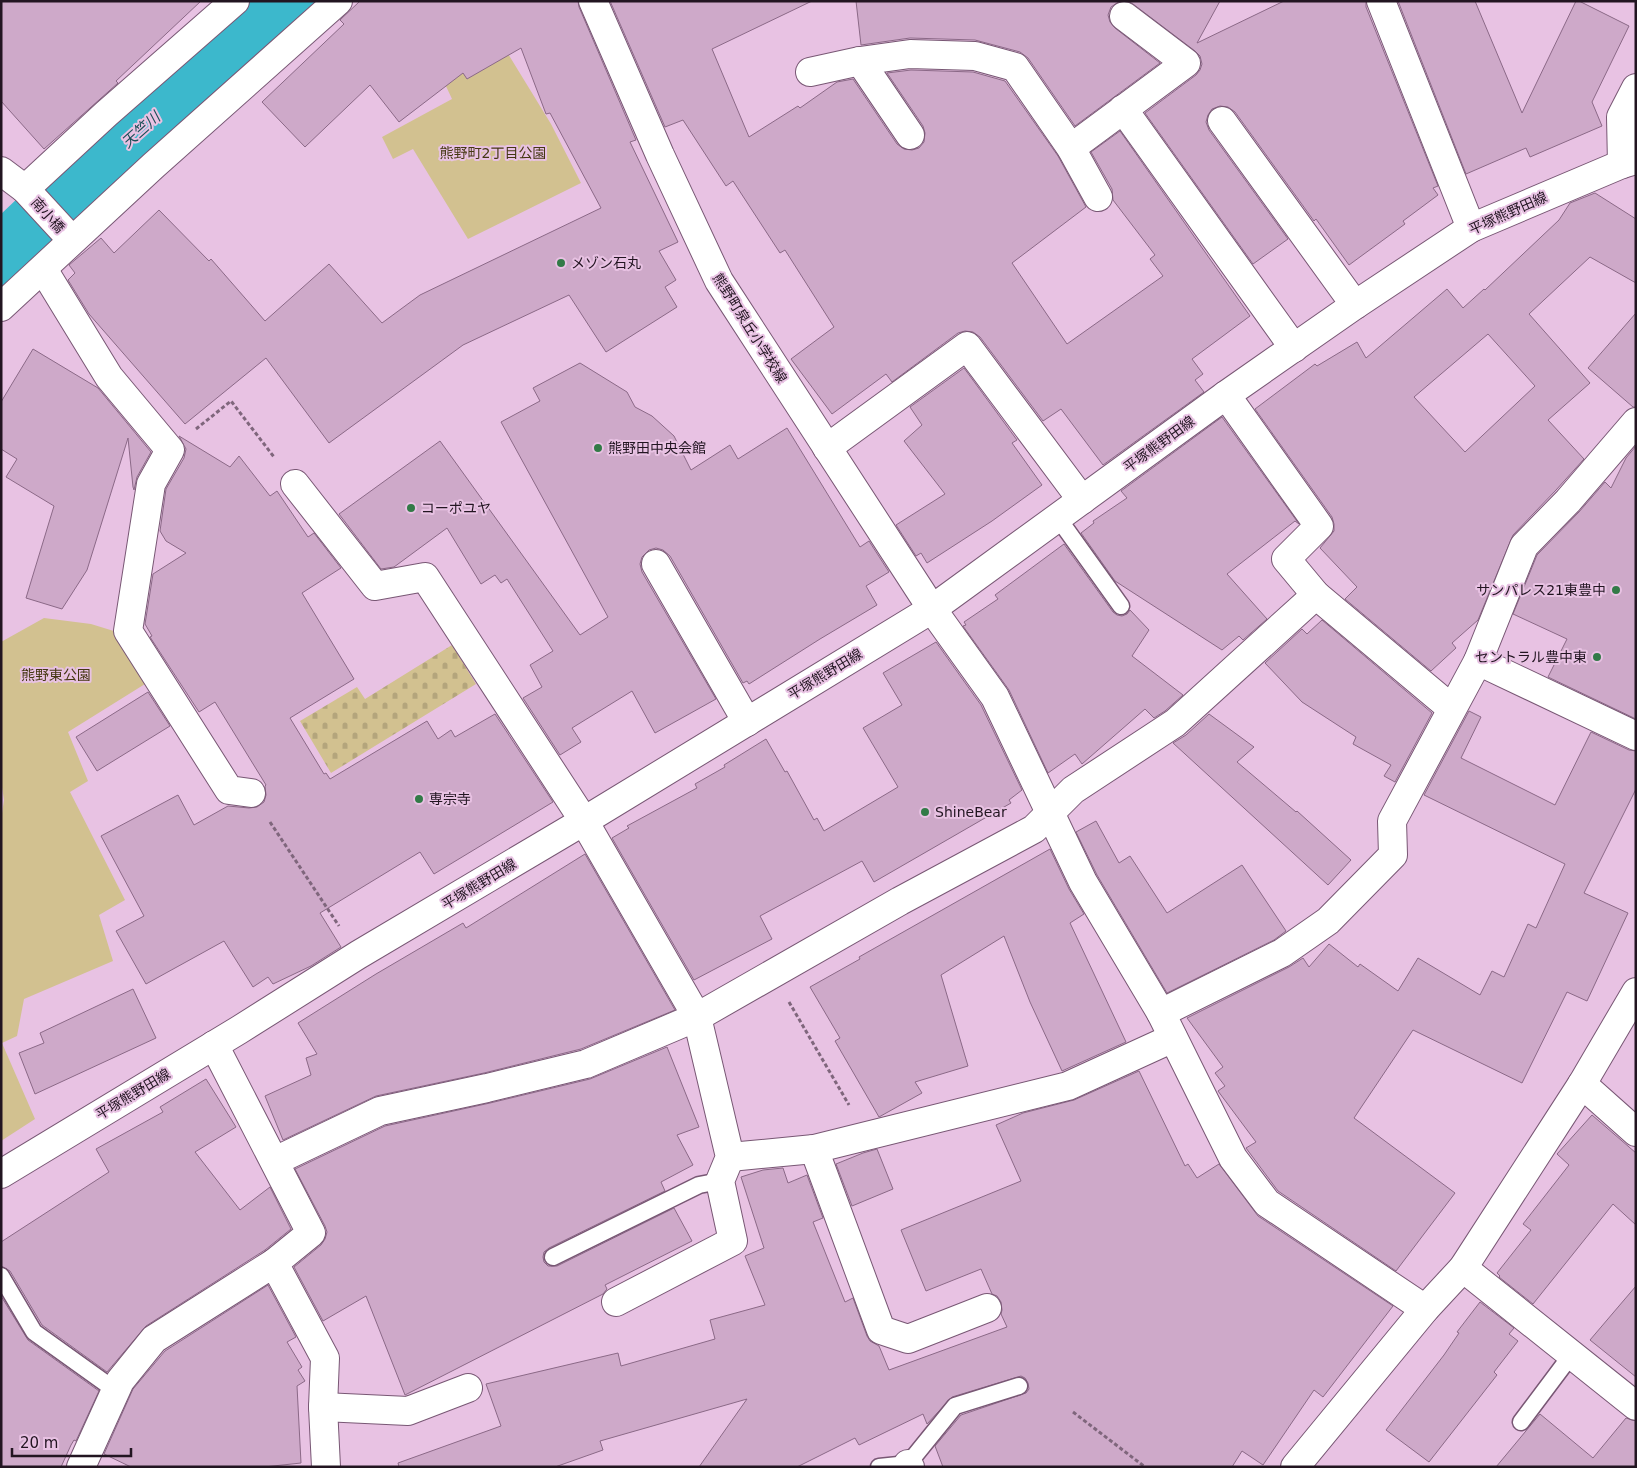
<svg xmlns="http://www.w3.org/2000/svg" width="1637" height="1468" font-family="'DejaVu Sans','Noto Sans JP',sans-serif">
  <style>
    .green { fill: #d2c190 }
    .cemetery { fill: url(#cemetery-stones) }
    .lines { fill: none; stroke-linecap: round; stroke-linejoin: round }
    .river { stroke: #3cb8cc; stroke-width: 71 }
    .building { fill: #cea9c9; stroke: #8b6987; fill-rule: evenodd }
    .lane-casing { stroke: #785774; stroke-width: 19 }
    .street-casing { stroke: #785774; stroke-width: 30 }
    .secondary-casing { stroke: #785774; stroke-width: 30 }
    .path { stroke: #7f667c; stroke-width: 3; stroke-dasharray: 4 2.5; stroke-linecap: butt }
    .lane { stroke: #fff; stroke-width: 16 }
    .street { stroke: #fff; stroke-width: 28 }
    .secondary { stroke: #fff; stroke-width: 28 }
    .poi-dot { fill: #327a47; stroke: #e8c2e3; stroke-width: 2 }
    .labels { text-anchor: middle; stroke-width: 4; stroke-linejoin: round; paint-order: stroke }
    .park-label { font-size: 14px; fill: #443712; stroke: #e8c2e3 }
    .street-label { font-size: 14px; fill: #221521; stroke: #e8c2e3 }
    .poi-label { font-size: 14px; fill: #221521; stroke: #e8c2e3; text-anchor: start }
    .water-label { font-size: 15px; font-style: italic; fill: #1b4f57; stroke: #e8c2e3 }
  </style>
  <defs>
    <pattern id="cemetery-stones" width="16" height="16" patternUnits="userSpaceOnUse" patternTransform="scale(1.25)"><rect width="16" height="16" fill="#d2c190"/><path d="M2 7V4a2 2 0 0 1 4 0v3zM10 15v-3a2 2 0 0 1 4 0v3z" fill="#b4a57c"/></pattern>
  </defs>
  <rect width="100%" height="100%" fill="#e8c2e3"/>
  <g class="green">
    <path d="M488 21 551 124 581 183 468 239 413 149 393 159 382 137 452 99 432 56Z"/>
    <path d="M44 618 91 624 117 632 145 684 68 732 88 781 70 792 125 900 99 915 113 961 24 999 17 1036 2 1043 35 1119 1 1141V820L4 800 1 781V642Z"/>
  </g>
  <path class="cemetery" d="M452 645 476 684 331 773 300 721 357 687 365 699Z"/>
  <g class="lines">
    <path class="river" d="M1 263 138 133 286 1"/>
  </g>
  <g class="building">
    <path d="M1 1H201L116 81 118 83 44 149 1 101Z"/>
    <path d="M360 1H578L579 7 636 140 630 142 678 242 659 251 676 280 665 287 677 307 606 352 569 295 463 345 329 443 266 358 185 424 89 314 68 280 75 273 69 265 101 238 114 253 159 210 209 261 211 259 265 321 329 264 382 323 420 295 601 208 550 113 546 114 521 48 467 79 463 73 399 122 370 85 305 147 262 102 344 24 340 20Z"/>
    <path d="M610 1H812L712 49 749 137 798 106 800 108 837 82 853 79 897 144 904 149 912 150 919 148 924 142 925 133 923 126 887 73 911 70 973 72 1005 81 1058 156 1086 207 1012 263 1067 344 1163 276 1150 259 1155 255 1113 200 1112 189 1091 152 1120 131 1250 316 1192 359 1203 374 1195 380 1204 392 1103 465 1061 409 1043 421 980 337 973 332 965 331 958 333 892 382 886 374 832 414 791 359 834 327 785 250 780 253 733 181 726 186 683 120 665 127Z"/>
    <path d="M856 1H1120L1111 7 1108 15 1110 22 1115 28 1160 63 1075 126 1028 58 1020 52 975 40 910 38 861 45Z"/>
    <path d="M1128 1H1220L1197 43 1284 1H1366V7L1438 186 1433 188 1438 195 1403 221 1405 224 1349 265 1316 219 1314 221 1235 112 1228 107 1220 106 1212 109 1208 115 1206 122 1209 130 1288 239 1253 264 1145 113 1196 75 1200 70 1202 64 1200 56 1195 51 1133 4Z"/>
    <path d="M1398 1H1475L1522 113 1576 1H1579L1629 26 1592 102 1602 126 1530 157 1526 148 1466 174Z"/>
    <path d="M1595 193 1636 219V283L1590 257 1529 314 1590 383 1548 420 1584 459 1556 490 1513 535 1478 620 1452 643 1456 648 1431 671 1345 599 1357 587 1320 548 1334 531V524L1332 517 1255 409 1315 364 1317 366 1357 342 1366 358 1447 289 1463 308 1484 289 1485 290 1559 220 1570 203ZM1488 334 1535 386 1465 452 1414 397Z"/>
    <path d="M1636 313V407H1633L1588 368Z"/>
    <path d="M33 349 98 388 151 452 137 477 134 490 133 487 128 438 87 570 62 609 26 598 54 506 6 477 17 459 1 449V402Z"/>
    <path d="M580 363 627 392 635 407 652 416 674 436 691 470 730 445 738 459 787 428 860 547 869 541 889 572 866 586 877 605 820 639 749 684 747 681 743 683 670 556 663 550 656 548 649 550 642 557 640 564 642 572 716 699 655 733 632 691 572 728 581 742 560 755 523 698 542 687 530 665 553 651 507 579 501 583 495 575 481 584 447 528 394 567 381 569 339 514 440 441 580 635 608 617 501 422 540 401 533 388Z"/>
    <path d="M964 368 1017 440 1012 443 1042 485 992 521 927 563 921 553 916 556 896 525 945 494 904 441 922 425 910 407Z"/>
    <path d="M1222 417 1299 524 1295 521 1227 574 1267 619 1243 640 1239 636 1222 650 1115 581 1081 533 1094 523 1093 521 1127 498 1121 491Z"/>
    <path d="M179 436 230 467 239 456 270 496 277 491 308 537 314 533 341 568 302 593 354 679 290 718 324 774 326 773 330 779 427 721 438 739 451 730 455 737 495 714 553 802 434 874 420 852 320 913 341 947 311 966 273 984 268 977 253 987 224 941 146 984 116 931 144 916 101 836 178 795 194 825 228 806 249 808 257 807 264 802 266 795 265 786 266 785 215 702 199 712 150 637 152 636 145 624 153 574 186 553 166 541 160 531 166 489 184 458 186 449Z"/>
    <path d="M1636 446V719L1548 677 1567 639 1513 614 1537 555 1579 512 1605 482 1611 488 1626 458Z"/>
    <path d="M1064 544 1113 612 1117 615 1122 616 1127 614 1130 610 1149 630 1132 656 1183 695 1165 711 1154 718 1145 709 1082 764 1075 754 1048 773 1009 690 963 626 966 625 964 622 998 599 995 595Z"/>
    <path d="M1322 620 1432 713 1395 782 1384 776 1391 765 1353 744 1356 737 1302 702 1265 663 1302 629 1307 634Z"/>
    <path d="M936 642 981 705 1022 790 1009 800 1011 803 874 882 862 861 760 916 772 939 694 980 612 838 629 828 627 826 697 788 695 784 725 767 724 765 766 739 785 772 787 771 814 820 817 818 824 831 898 787 863 728 902 705 883 673Z"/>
    <path d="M148 692 170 726 97 771 76 737Z"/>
    <path d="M1469 711 1481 717 1461 758 1555 805 1591 732 1629 750 1636 751V789L1584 893 1628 913 1587 1001 1567 992 1522 1083 1413 1030 1354 1118 1455 1193 1396 1271 1278 1191 1246 1148 1256 1142 1218 1091 1225 1086 1215 1073 1223 1067 1187 1018 1289 967 1303 958 1309 967 1329 944 1358 967 1360 964 1398 991 1418 958 1480 995 1492 971 1504 977 1528 924 1536 928 1565 864 1424 795Z"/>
    <path d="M1209 714 1254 747 1237 762 1296 812 1297 811 1351 860 1328 885 1173 743 1186 735Z"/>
    <path d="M1096 821 1119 863 1130 856 1167 913 1242 865 1286 931 1274 940 1167 993 1097 875 1076 832Z"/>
    <path d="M1050 849 1069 889 1084 914 1070 923 1126 1042 1062 1071 1030 1002 1004 936 941 975 968 1066 915 1082 922 1093 879 1117 835 1041 840 1038 810 987 860 959 859 957Z"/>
    <path d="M585 854 675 1010 581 1049 484 1073 376 1096 283 1140 265 1096 311 1075 306 1058 317 1054 298 1023 376 974 463 923 466 928Z"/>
    <path d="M133 989 156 1038 35 1094 19 1053 44 1043 40 1033Z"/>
    <path d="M667 1047 699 1127 677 1135 693 1165 661 1182 665 1191 549 1248 544 1252 543 1257 544 1262 548 1266H557L674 1208 692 1241 605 1285 607 1289 603 1294 405 1395 366 1296 323 1321 294 1267 321 1245 325 1239 327 1232 325 1226 295 1169 385 1126 490 1103 590 1079Z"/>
    <path d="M1139 1071 1185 1166 1188 1164 1197 1178 1219 1164 1258 1216 1393 1306 1323 1397 1314 1390 1263 1465 1242 1451 1232 1467H943L935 1446 961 1415 1026 1393 1029 1389 1028 1383 1025 1378 1021 1376 952 1397 927 1424 923 1414 859 1445 855 1438 797 1467H699L747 1399 600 1441 603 1450 555 1467H399L398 1463 501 1426 486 1384 618 1353 621 1366 715 1339 710 1320 765 1305 745 1256 764 1248 741 1177 763 1170 783 1168 788 1183 807 1175 823 1218 813 1222 845 1302 853 1298 867 1336 870 1341 879 1346 889 1370 1007 1327 1001 1314 1002 1310 1001 1302 997 1296 992 1294 981 1269 926 1291 901 1230 1021 1181 996 1125 1023 1113 1074 1100Z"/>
    <path d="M206 1079 236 1127 195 1152 240 1210 270 1187 291 1229 265 1250 146 1326 107 1372 42 1325 10 1271 1 1266V1242L109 1172 96 1149 163 1112 160 1107Z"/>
    <path d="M1592 1115 1636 1153V1225L1613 1204 1533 1304 1499 1277 1500 1276 1497 1273 1531 1230 1523 1224 1569 1165 1557 1154Z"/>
    <path d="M877 1149 893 1189 852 1206 836 1164 863 1153Z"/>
    <path d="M268 1285 296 1337 287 1342 302 1367 298 1370 305 1381 297 1386 301 1463 264 1467H131L104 1454 133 1389 165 1351Z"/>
    <path d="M1636 1286V1377L1590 1340Z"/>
    <path d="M1 1296 28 1340 99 1391 76 1441 74 1440 71 1445 61 1467H1Z"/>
    <path d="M1480 1302 1514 1328 1509 1334 1518 1341 1494 1372 1497 1375 1429 1462 1386 1430 1444 1355 1459 1333 1457 1332Z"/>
    <path d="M1540 1414 1593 1458 1626 1418 1636 1421V1467H1496Z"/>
  </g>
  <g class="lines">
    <defs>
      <g id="lane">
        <path d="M1058 518 1121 606"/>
        <path d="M553 1257 699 1185 720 1181"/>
        <path d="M1 1276 34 1332 115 1390"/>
        <path d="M1521 1422 1572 1354"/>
        <path d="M879 1467 908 1464 955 1406 1019 1386"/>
      </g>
      <g id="street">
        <path d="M593 1 660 155 719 281 932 609 995 697 1083 882 1161 1013 1233 1158 1267 1203 1425 1309"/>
        <path d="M1381 1 1471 228"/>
        <path d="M860 61 910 135"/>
        <path d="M810 72 860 61 910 54 975 56 1015 67 1071 148 1098 197"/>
        <path d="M1123 109 1294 348"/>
        <path d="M1222 121 1355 305"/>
        <path d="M1071 148 1186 63 1124 16"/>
        <path d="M1622 164 1621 117 1636 88"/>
        <path d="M1 171 25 189 106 114 235 1"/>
        <path d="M25 189 72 240"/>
        <path d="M43 269 109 377 170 450 151 484 128 631 229 790 251 793"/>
        <path d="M1 307 153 166 338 1"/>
        <path d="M1226 395 1319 526 1286 559 1316 595 1451 708"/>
        <path d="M827 448 967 346 1082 500"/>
        <path d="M295 484 375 586 425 577 584 821 697 1017 730 1157 720 1181 733 1241 616 1302"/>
        <path d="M656 564 747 722"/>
        <path d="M1478 661 1636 736"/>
        <path d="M1161 1013 1282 953 1328 921 1393 855 1392 821 1478 661 1524 546 1568 501 1636 422"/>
        <path d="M214 1045 311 1233 274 1263"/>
        <path d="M1582 1084 1636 1132"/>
        <path d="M814 1149 881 1330 908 1339 987 1308"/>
        <path d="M730 1157 814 1149 1068 1086 1173 1038"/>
        <path d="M275 1161 380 1111 487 1088 586 1064 697 1017 900 901 1034 829 1073 790 1175 723 1316 595"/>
        <path d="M1463 1268 1636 1406"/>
        <path d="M323 1407 408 1411 468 1388"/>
        <path d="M908 1464 910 1467"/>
        <path d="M81 1467 120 1381 154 1339 274 1263 325 1358 323 1407 326 1467"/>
        <path d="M1295 1467 1425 1309 1463 1268 1582 1084 1636 992"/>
      </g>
      <path id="secondary" d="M1 1174 239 1030 358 955 584 821 932 609 1226 395 1355 305 1471 228 1622 164 1636 160"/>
    </defs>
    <use href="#lane" class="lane-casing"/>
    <use href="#street" class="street-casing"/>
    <use href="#secondary" class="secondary-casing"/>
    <g class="path">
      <path d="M196 429 231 401 274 457"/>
      <path d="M270 822 339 926"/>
      <path d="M789 1002 849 1105"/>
      <path d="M1073 1412 1145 1467"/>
    </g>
    <use href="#lane" class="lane"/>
    <use href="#street" class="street"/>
    <use href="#secondary" class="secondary"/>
  </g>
  <g class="poi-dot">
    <circle cx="561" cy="263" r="5"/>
    <circle cx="598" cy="448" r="5"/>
    <circle cx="411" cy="508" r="5"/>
    <circle cx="1616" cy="590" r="5"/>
    <circle cx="1597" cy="657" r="5"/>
    <circle cx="419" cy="799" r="5"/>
    <circle cx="925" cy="812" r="5"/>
  </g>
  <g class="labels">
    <g class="park-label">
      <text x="493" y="158">熊野町2丁目公園</text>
      <text x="56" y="680">熊野東公園</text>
    </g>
    <g class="street-label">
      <text transform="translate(1508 213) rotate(-24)" y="5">平塚熊野田線</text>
      <text transform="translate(48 215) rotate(48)" y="5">南小橋</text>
      <text transform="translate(750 328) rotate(58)" y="5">熊野町泉丘小学校線</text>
      <text transform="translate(1159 444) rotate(-36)" y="5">平塚熊野田線</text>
      <text transform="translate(825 674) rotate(-31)" y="5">平塚熊野田線</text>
      <text transform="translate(479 884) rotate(-31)" y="5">平塚熊野田線</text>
      <text transform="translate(133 1094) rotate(-31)" y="5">平塚熊野田線</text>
    </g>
    <g class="poi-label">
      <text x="571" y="268">メゾン石丸</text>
      <text x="608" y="453">熊野田中央会館</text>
      <text x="421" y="513">コーポユヤ</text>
      <text x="1606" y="595" text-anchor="end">サンパレス21東豊中</text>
      <text x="1587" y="662" text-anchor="end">セントラル豊中東</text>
      <text x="429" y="804">専宗寺</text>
      <text x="935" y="817">ShineBear</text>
    </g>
    <g class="water-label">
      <text transform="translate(141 130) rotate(-42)" y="5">天竺川</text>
    </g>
  </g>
  <rect width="1637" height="1468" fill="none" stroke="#221521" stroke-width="5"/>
  <path d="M12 1448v8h119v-8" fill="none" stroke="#221521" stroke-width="2.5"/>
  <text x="20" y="1448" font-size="15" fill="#221521" stroke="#e8c2e3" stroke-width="4" paint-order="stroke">20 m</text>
</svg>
